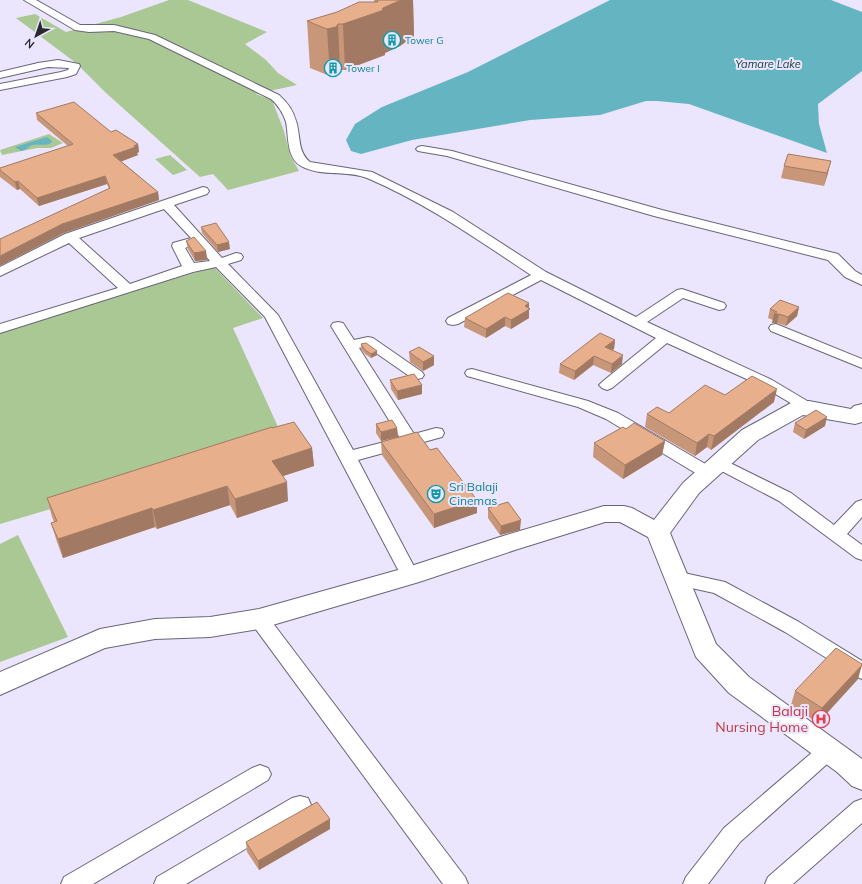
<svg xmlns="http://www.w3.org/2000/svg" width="862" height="884" font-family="Mulish,sans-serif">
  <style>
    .green { fill: #aac893 }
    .water { fill: #64b4c2 }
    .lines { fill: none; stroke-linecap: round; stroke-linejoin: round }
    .street-casing { stroke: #6a6579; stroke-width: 2 }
    .secondary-casing { stroke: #6a6579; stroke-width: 2 }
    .street { fill: #fff; fill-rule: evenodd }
    .secondary { fill: #fff; fill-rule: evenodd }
    .wall { fill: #c89679 }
    .shaded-wall { fill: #a27a63 }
    .building { fill: #e8af8d; stroke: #a27a63 }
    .labels { text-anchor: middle; stroke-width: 4; stroke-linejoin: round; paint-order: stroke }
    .far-culture-label { font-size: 10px; fill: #0d838f; stroke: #ebe6fd; text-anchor: start }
    .far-water-label { font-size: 11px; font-style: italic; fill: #11383e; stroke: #ebe6fd }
    .culture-label { font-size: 12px; fill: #0d838f; stroke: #ebe6fd; text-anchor: start }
    .near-health-label { font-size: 14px; fill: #be3a42; stroke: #ebe6fd; text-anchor: end }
  </style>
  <rect width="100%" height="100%" fill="#ebe6fd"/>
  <g class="green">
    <path d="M169 0H188L267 32 245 44 266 60 278 73 297 85 256 94 272 100 284 131 290 155 299 171 228 190 213 174 200 177 106 93 76 63 16 18 35 14 66 32 121 17Z"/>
    <path d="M49 134 63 143 51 148H37L2 155 0 150Z"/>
    <path d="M170 155 187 170 173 175 155 159Z"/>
    <path d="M214 267 263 318 233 328 284 440 0 524V330Z"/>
    <path d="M18 535 68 637 0 662V544Z"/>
  </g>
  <g class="water">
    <path d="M610 0H831L862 12V71L818 104 819 124 827 153 689 104 657 101H646L600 115 530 120 412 140 361 154 351 151 346 140 355 124 382 107 468 72Z"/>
    <path d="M47 137 52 141 51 143C42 147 39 143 32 145 28 147 26 150 21 151L15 147Z"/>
  </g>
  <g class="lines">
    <defs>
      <g id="street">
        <path d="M24 0H36L80 25H114L155 35 279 95C287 102 293 110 296 121 301 136 297 151 310 162L372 172 453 212 546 272 636 317 677 290 682 289 724 303 726 306 724 309 719 310 683 298 647 322 772 380 814 405 817 408 814 411 809 413 804 411 762 386 667 343 612 388 607 390 602 388 599 385 602 382 656 338 541 280 458 324 453 325 448 324 446 321 448 318 531 275C478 240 426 203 367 178 347 170 320 177 301 166 286 157 289 137 286 122 283 113 278 105 271 99L149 39 114 31 89 32 75 30Z"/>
        <path d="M58 60 79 64 80 66 76 74 67 77 0 90V84L61 72 68 70 69 68 48 67 0 78V72L38 63Z"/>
        <path d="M422 146 452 151 662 210 838 254 855 271 862 275V285L845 277 828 260 654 216 447 156 418 151 416 149 418 147Z"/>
        <path d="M203 187 207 188 209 191 207 194 174 205 222 258 236 253 241 254 243 257 241 260 228 264 278 315 353 450 400 438 331 326 333 323 338 322 343 323 354 340 368 337 373 338 422 372 424 375 422 378 417 379 412 378 366 346 359 348 414 434 436 428 442 429 444 433 442 437 358 460 419 576 416 581 410 583 404 581 265 317 216 267 193 272 0 333V324L118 288 69 243 0 276V267L65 234ZM164 209 191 238 173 243 172 246 182 266 130 284 79 238ZM196 244 210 261 194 263 185 248Z"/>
        <path d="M776 324 862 359V368L771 331 769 328 771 325Z"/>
        <path d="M472 369 588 401 618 413 714 469 716 473 714 477 708 478 702 477 606 419 578 407 467 376 465 373 467 370Z"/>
        <path d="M720 458 791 493 834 525 856 502 862 500V517L847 534 862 545V560L856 558 779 501 714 467 712 463 714 459Z"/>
        <path d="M675 571 725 582 799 622 862 661V679L855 676 785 632 714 593 669 583 666 578 669 573Z"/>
        <path d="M259 612 266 614 465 877 468 884H443L252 624 250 619 252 614Z"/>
        <path d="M829 741 836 744 839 750 836 756 740 842 708 884H683L686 877 724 828 822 744Z"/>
        <path d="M260 765 268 768 271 774 268 780 93 884H61L64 877 252 768Z"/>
        <path d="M300 796 308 798 311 805 308 812 186 884H154L157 877 292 798Z"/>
        <path d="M862 799V823L793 884H765L768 877 854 802Z"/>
      </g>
      <path id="secondary" d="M799 401H809L851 409 854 406 862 404V422L855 424 803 415 758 440 699 493 670 533 716 644 749 677 862 759V790L852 786 837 772 729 693 696 657 648 537 620 522H605L518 549 419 582 259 629 210 637 155 639 105 648 0 695V672L100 629 155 619 210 617 259 609 405 568 500 537 604 506H624L632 508 654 520 683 483 742 430 791 403Z"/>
    </defs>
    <use href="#street" class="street-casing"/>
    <use href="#secondary" class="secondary-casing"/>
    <use href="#street" class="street"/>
    <use href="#secondary" class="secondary"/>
  </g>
  <g class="wall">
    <path d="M374 0H413L414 36 400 46 385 53V55L345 70H340L339 73 330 76 310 68 307 21 374 2Z"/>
    <path d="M36 113 111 132 138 144 139 152 137 153 138 155 121 161 158 192 159 200 64 233 109 189 107 184 39 206 20 189 17 190 0 177V168L68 146 37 120Z"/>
    <path d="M784 166 828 173 824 186 781 178Z"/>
    <path d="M201 227 230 249 218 252 202 233Z"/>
    <path d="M186 241 206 251 207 260 195 261 188 249Z"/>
    <path d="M529 303V318L511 329 505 326 486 338 464 327 465 318Z"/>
    <path d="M799 307 797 316 786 326 777 323H772L773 320 768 318 770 309Z"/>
    <path d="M615 340 614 349 612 350 622 364 611 373 593 365 574 380 559 373 560 364Z"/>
    <path d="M361 344 377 351V355L371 358 365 354 361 349Z"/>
    <path d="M409 352 434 365 423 371 410 362Z"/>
    <path d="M390 380 422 385V394L398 400 391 389Z"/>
    <path d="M725 395 774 402 711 450 707 447 695 456 645 427 647 414 669 413Z"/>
    <path d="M795 423 825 426 804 439 793 432Z"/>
    <path d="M376 424 397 428 398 437 381 441 376 433Z"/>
    <path d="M272 428 312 448 314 466 283 476 288 501 237 518 230 505 157 529 155 527 63 558 57 542 51 523 54 522 52 517 47 498Z"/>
    <path d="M626 429 665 441 662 455 623 479 593 457 594 443Z"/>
    <path d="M381 442 430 450 477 513 434 528 382 455Z"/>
    <path d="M488 508 520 530 500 535 488 518Z"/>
    <path d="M858 679 818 723 791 705 795 691Z"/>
    <path d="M330 819V829L259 870 247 852 246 842Z"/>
  </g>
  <g class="shaded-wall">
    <path d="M401 0H413L414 36 400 46 385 53V55L345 70 343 24 382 9 383 8Z"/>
    <path d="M338 24 340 70 339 73 330 76 327 29Z"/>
    <path d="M138 144 139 152 137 153 138 155 115 164 113 155Z"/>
    <path d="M831 161 828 173 824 186 827 173Z"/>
    <path d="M105 176 107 184 39 206 37 198Z"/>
    <path d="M18 181 20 189 17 190 15 182Z"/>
    <path d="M158 192 159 200 64 233 0 266V256L62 224Z"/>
    <path d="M229 242 230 249 218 252 217 245Z"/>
    <path d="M206 251 207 260 195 261 194 253Z"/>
    <path d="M529 303V318L511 329V320L525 306Z"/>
    <path d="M799 307 797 316 786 326 788 317Z"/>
    <path d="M774 314H779L777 323H772Z"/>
    <path d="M505 317V326L486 338V329Z"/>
    <path d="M615 340 614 349 604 356 605 347Z"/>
    <path d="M377 351V355L371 358V354Z"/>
    <path d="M623 355 622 364 611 373 612 364Z"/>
    <path d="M434 356V365L423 371V362Z"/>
    <path d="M594 356 593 365 574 380 575 371Z"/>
    <path d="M422 385V394L398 400 397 391Z"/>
    <path d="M777 389 774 402 711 450 714 436Z"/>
    <path d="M827 417 825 426 804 439 806 430Z"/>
    <path d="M397 428 398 437 381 441V432Z"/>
    <path d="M709 434 707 447 695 456 697 443Z"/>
    <path d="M665 441 662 455 623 479 625 465Z"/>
    <path d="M312 448 314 466 274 479 272 461Z"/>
    <path d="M287 482 288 501 237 518 235 499Z"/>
    <path d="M227 486 230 505 157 529 153 510Z"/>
    <path d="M477 500V513L434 528V514Z"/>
    <path d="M152 508 155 527 63 558 58 539Z"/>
    <path d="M521 520 520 530 500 535 501 526Z"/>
    <path d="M862 665 858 679 818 723 822 708Z"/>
    <path d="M330 819V829L259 870 258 861Z"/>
  </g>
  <g class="building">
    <path d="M377 0H401L383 8 382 9 384 10 343 24H338L336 27 327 29 307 21 337 12 359 2H378Z"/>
    <path d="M74 102 111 132 116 130 138 144 134 146 136 147 113 155 158 192 62 224 0 256V239L110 188 105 176 37 198 18 181 15 182 0 170V168L73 144 36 113Z"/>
    <path d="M788 154 831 161 827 173 784 166Z"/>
    <path d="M216 223 229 242 217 245 201 227Z"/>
    <path d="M194 237 206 251 194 253 186 241Z"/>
    <path d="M508 293 529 303 525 306 530 309 511 320 505 317 486 329 465 318Z"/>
    <path d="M780 300 799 307 788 317 779 314H774L777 312 770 309Z"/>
    <path d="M600 333 615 340 605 347 623 355 612 364 594 356 575 371 560 364Z"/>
    <path d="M366 343 377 351 371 354 365 350 361 344Z"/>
    <path d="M419 347 434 356 423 362 409 352Z"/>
    <path d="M414 374 422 385 397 391 390 380Z"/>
    <path d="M752 376 777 389 714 436 709 434 697 443 647 414 657 407 669 413 705 385 725 395Z"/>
    <path d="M816 410 827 417 806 430 795 423Z"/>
    <path d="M392 420 397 428 381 432 376 424Z"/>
    <path d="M294 422 312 448 272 461 287 482 235 499 227 486 153 510 152 508 58 539 51 523 57 521 47 498 272 427V428Z"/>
    <path d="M634 423 665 441 625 465 594 443 623 427 626 429Z"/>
    <path d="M417 432 430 450 437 448 477 500 434 514 381 442Z"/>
    <path d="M508 502 521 520 501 526 488 508Z"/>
    <path d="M836 648 862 664V665L822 708 795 691Z"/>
    <path d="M317 802 330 819 258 861 246 842Z"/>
  </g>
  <defs>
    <symbol id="building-ring" viewBox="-11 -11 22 22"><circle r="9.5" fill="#ebe6fd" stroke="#0f9aa8" stroke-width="1.5"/><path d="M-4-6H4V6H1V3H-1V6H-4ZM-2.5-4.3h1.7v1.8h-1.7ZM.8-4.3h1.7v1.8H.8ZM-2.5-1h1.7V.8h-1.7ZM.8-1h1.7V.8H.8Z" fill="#0f9aa8"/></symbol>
    <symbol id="theatre-ring" viewBox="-11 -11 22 22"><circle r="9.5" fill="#ebe6fd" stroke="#0f9aa8" stroke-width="1.5"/><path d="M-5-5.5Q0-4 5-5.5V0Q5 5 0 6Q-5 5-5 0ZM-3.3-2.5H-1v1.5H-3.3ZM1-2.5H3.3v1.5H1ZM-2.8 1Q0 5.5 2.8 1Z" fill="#0f9aa8"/></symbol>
    <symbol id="hospital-ring" viewBox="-11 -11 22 22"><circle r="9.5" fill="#ebe6fd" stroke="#e0444e" stroke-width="1.5"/><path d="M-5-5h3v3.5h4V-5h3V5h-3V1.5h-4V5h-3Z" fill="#e0444e"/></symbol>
  </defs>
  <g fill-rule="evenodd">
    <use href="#building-ring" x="382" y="30" width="20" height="20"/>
    <use href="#building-ring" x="323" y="58" width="20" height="20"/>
    <use href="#theatre-ring" x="426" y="484" width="20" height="20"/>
    <use href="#hospital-ring" x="811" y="709" width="20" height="20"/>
  </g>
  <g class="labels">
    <g class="far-culture-label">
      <text x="405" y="44">Tower G</text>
      <text x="346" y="72">Tower I</text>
    </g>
    <g class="far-water-label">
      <text x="768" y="68">Yamare Lake</text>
    </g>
    <g class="culture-label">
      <text x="449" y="491">Sri Balaji<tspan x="449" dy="14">Cinemas</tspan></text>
    </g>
    <g class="near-health-label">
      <text x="808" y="716">Balaji<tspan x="808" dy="16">Nursing Home</tspan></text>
    </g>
  </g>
  <g transform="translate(36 36) rotate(220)" stroke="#ebe6fd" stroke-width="3" paint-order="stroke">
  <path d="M0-3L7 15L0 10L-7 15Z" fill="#2a2830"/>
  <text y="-6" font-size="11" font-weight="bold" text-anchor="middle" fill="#2a2830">N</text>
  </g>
</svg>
